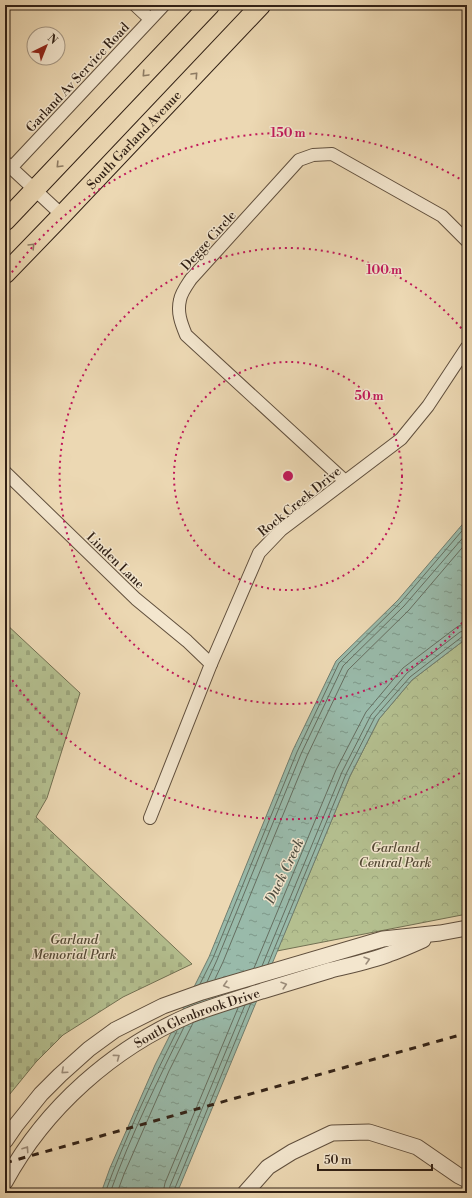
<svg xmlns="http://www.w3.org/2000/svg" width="472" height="1198" font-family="'Libre Bodoni',serif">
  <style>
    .cemetery { fill: url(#cemetery-stones); stroke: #727052 }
    .park { fill: url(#park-crowns); stroke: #727052 }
    .water { fill: url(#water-ripples); stroke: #6f7d6f }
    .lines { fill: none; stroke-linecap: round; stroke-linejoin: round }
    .shore { stroke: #656e60; stroke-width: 1 }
    .minor-casing { stroke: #604f3d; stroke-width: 14 }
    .tertiary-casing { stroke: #604f3d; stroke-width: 17 }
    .primary-casing { stroke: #312116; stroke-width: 21 }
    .minor { stroke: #f3e6ce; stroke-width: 12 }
    .tertiary { stroke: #f3e6ce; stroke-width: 15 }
    .primary { stroke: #ecd8b3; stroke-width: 19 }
    .rail { stroke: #312116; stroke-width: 3; stroke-dasharray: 7 7; stroke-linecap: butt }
    .oneway { stroke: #8e7c64 }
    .oneway2 { stroke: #9c8d7b }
    .ring { fill: none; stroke: #c2185b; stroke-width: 2; stroke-dasharray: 2 4 }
    .labels { text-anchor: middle; stroke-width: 3; stroke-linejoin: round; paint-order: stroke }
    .street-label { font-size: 13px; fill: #312116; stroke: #f3e6ce }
    .park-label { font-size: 13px; font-style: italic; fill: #524834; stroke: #f3e6ce }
    .water-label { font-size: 14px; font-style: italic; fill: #504f42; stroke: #f3e6ce }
    .centre { fill: #c2185b; stroke: #f3e6ce; stroke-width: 2 }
    .ring-label { font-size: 12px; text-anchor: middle; font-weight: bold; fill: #c2185b; stroke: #f3e6ce; stroke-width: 3; stroke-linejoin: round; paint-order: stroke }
  </style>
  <defs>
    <pattern id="cemetery-stones" width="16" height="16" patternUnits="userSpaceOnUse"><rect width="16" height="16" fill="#b4bf8f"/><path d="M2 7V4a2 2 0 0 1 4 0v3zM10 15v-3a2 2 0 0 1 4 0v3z" fill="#9ba47b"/></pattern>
    <pattern id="park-crowns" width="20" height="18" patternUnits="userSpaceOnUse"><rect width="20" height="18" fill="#b4bf8f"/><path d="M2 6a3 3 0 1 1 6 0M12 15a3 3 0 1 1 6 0" fill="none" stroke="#9ba47b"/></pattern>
    <pattern id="water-ripples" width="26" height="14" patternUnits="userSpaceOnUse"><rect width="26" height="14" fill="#99baaa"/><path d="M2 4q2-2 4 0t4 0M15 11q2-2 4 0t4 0" fill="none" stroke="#7d9789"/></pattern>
  </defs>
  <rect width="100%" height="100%" fill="#ecd8b3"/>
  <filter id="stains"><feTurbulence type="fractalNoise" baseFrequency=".005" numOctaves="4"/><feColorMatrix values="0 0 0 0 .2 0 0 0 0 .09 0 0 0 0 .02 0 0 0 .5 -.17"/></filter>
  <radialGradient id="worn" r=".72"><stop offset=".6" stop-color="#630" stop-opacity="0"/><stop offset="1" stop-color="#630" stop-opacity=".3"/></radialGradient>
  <path class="cemetery" d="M5 623 80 693 47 798 36 817 192 964 123 997 63 1035 36 1062 5 1100Z"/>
  <path class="park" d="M467 638V914L277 951 350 776 379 719 412 680Z"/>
  <path class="water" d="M467 519V638L412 680 379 719 350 776 177 1193H101L110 1168 155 1065 209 957 293 750 336 661 398 600Z"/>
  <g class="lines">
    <g class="shore">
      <path d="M268 964 346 774 375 717 410 677 463 636 467 635"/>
      <path d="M262 966 342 772 371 715 407 673 460 632 467 630"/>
      <path d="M254 968 336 770 366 712 403 668 457 627 461 625 467 624"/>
      <path d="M215 979 223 962 307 756 348 670 409 610 467 542"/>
      <path d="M207 982 217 960 301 754 343 666 404 606 467 533"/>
      <path d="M200 984 213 958 297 752 339 663 401 602 467 525"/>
      <path d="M105 1193C125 1138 151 1083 177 1031"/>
      <path d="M110 1193C130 1137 158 1080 184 1027"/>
      <path d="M117 1193 124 1174 169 1071 193 1023"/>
      <path d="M163 1193 165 1183 238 1008"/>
      <path d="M169 1193 170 1186 245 1005"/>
      <path d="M174 1193 175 1188 251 1003"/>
    </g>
    <defs>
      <g id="minor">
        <path d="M135 5 150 19"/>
        <path d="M6 163 62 215"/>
        <path d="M11 168 164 5"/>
        <path d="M5 472 136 599 187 641 211 664"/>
        <path d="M345 481 186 335C181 323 177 312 180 300 181 293 187 285 191 279L299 160 313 155 332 154 442 216 467 241"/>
        <path d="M150 818 211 664 259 553 281 530 401 439 428 406 467 347"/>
      </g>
      <g id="tertiary">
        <path d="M5 1141 16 1125 41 1094 60 1075 89 1049 115 1030 163 1006 202 992 383 939 440 933 467 928"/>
        <path id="s1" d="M5 1182C45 1108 113 1048 190 1015 213 1006 238 999 262 991 285 984 308 977 331 970 351 965 371 961 389 954 401 950 412 945 423 940"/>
        <path d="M245 1193 268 1167 292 1152 332 1133 369 1132 417 1147 459 1176 467 1180"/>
      </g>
      <g id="primary">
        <path d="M5 221 210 5"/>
        <path id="s2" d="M5 274 62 215 261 5"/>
      </g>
    </defs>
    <use href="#minor" class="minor-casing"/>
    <use href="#tertiary" class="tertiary-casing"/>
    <use href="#primary" class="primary-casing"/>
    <use href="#minor" class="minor"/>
    <use href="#tertiary" class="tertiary"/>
    <use href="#primary" class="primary"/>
    <path class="rail" d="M5 1163 467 1033"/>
  </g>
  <defs><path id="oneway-chevron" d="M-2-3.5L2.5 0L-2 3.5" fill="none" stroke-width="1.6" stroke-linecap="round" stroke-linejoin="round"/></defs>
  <g class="oneway">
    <use href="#oneway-chevron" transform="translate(145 74) rotate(133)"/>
    <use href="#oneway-chevron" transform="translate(195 75) rotate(-47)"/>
    <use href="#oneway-chevron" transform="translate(59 165) rotate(134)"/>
    <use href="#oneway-chevron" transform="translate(32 246) rotate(-46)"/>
  </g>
  <g class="oneway2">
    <use href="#oneway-chevron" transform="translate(367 960) rotate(-16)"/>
    <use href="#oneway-chevron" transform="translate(226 985) rotate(164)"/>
    <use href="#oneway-chevron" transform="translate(284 985) rotate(-17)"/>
    <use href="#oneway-chevron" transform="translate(117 1057) rotate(-37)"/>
    <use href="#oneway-chevron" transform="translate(64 1071) rotate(138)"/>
    <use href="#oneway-chevron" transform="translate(26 1149) rotate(-56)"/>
  </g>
  <g class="ring">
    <circle cx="288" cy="476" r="114"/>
    <path d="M466 618A228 228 0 1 1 466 334"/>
    <path d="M465 770A343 343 0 0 1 5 670M5 282A343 343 0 0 1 465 182"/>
  </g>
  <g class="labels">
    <g class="street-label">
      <text transform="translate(77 77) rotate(-47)" y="5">Garland Av Service Road</text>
      <text dy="5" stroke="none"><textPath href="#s2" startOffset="186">South Garland Avenue</textPath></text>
      <text transform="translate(208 240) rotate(-48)" y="5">Degge Circle</text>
      <text transform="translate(299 501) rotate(-39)" y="5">Rock Creek Drive</text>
      <text transform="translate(116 560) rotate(44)" y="5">Linden Lane</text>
      <text dy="5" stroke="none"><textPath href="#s1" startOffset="259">South Glenbrook Drive</textPath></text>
    </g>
    <g class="park-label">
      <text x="395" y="852">Garland<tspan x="395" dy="15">Central Park</tspan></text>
      <text x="74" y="944">Garland<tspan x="74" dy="15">Memorial Park</tspan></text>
    </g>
    <g class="water-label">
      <text transform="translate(284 871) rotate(-64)" y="5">Duck Creek</text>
    </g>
  </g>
  <circle cx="288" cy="476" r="6" class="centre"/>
  <g class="ring-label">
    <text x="288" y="137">150 m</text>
    <text x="384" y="274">100 m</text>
    <text x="369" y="400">50 m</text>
  </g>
  <rect width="472" height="1198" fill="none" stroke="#ecd8b3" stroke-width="20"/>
  <rect x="6" y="6" width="460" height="1186" fill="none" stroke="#312116" stroke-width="2"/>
  <rect x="10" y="10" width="452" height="1178" fill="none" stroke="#312116"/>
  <g transform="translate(46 46) rotate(43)"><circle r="19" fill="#f3e6ce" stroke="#a59784"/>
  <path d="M0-3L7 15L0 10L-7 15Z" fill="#8f2418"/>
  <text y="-6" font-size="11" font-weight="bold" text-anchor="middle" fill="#312116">N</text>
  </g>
  <path d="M318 1164v6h114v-6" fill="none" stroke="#312116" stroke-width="2"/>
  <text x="324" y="1164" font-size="12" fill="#312116" stroke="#f3e6ce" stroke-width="3" paint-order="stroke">50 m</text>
  <rect width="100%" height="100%" filter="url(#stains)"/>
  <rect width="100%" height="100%" fill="url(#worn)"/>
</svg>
